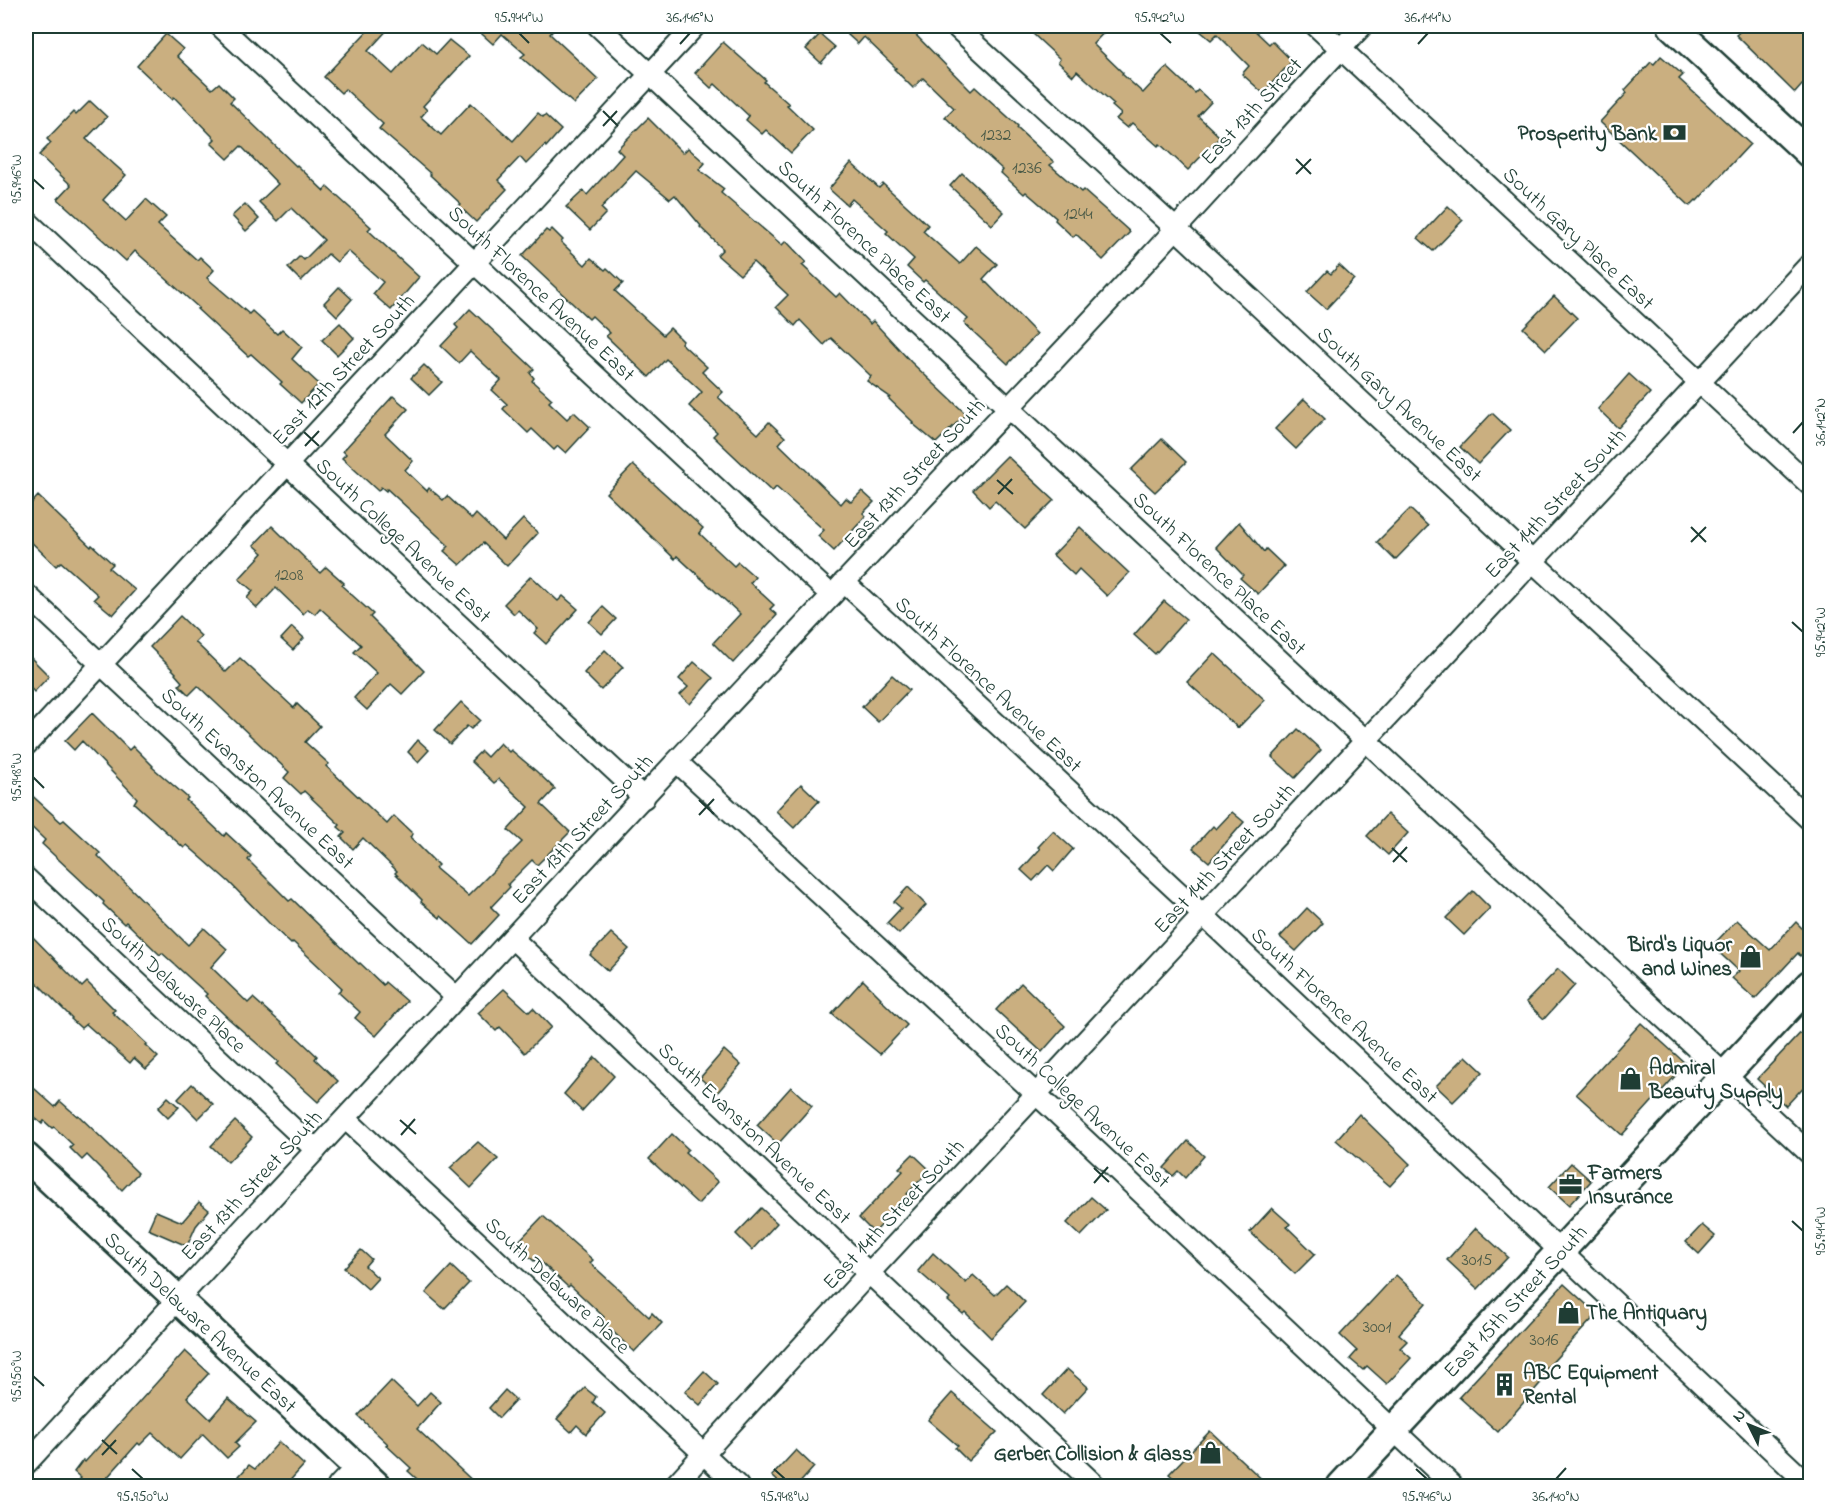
<svg xmlns="http://www.w3.org/2000/svg" width="1836" height="1512" font-family="'Indie Flower',sans-serif">
  <style>
    .building { fill: #caaf80; stroke: #1f3d34; stroke-width: 1.5 }
    .lines { fill: none; stroke-linecap: round; stroke-linejoin: round }
    .minor-casing { stroke: #1f3d34; stroke-width: 24 }
    .secondary-casing { stroke: #1f3d34; stroke-width: 32 }
    .minor { stroke: #fff; stroke-width: 20 }
    .secondary { stroke: #fff; stroke-width: 27 }
    .ticks { fill: none; stroke: #1f3d34; stroke-width: 2 }
    .labels { text-anchor: middle; stroke-width: 4.5; stroke-linejoin: round; paint-order: stroke }
    .number-label { font-size: 18px; fill: #4a5a47 }
    .street-label { font-size: 21px; fill: #1f3d34; stroke: #fff }
    .poi-label { font-size: 21px; font-weight: bold; fill: #1f3d34; stroke: #fff; text-anchor: start }
    .neatline { fill: none; stroke: #1f3d34; stroke-width: 2 }
    .ticks-label { font-size: 15px; text-anchor: middle; fill: #1f3d34 }
  </style>
  <rect width="100%" height="100%" fill="#fff"/>
  <filter id="ink" filterUnits="userSpaceOnUse"><feTurbulence type="fractalNoise" baseFrequency=".0167" numOctaves="2"/><feDisplacementMap in="SourceGraphic" scale="12" xChannelSelector="R" yChannelSelector="G"/><feConvolveMatrix kernelMatrix="1 2 1 2 8 2 1 2 1" color-interpolation-filters="sRGB"/></filter>
  <g filter="url(#ink)">
    <g class="building">
      <path d="M372 26H391L368 51 393 74 422 42 436 54 449 40 469 56 423 106 427 110 421 117 441 135 471 103 513 141 538 113 543 117 545 115 561 130 546 147 545 145 526 164 520 157 498 180 507 189 476 222 459 206 461 204 430 175 431 174 379 129 383 124 345 89 341 93 324 77Z"/>
      <path d="M473 26H557L550 34 598 79 574 104 521 57 525 54 502 34 493 44Z"/>
      <path d="M838 26H907L971 91 975 87 1018 126 1017 128 1054 162 1050 165 1081 192 1083 190 1130 232 1103 260 1076 234 1073 237 1055 220 1056 218 1026 192 1024 194 1001 173 1003 170 945 117 954 108 923 78 913 88 894 69 896 68 864 37 858 44Z"/>
      <path d="M1039 26H1110L1093 44 1123 73 1122 74 1143 93 1167 67 1195 93 1198 90 1211 102 1198 116 1220 137 1188 170 1160 144 1158 146 1132 123 1127 128 1116 119 1121 114 1112 106 1114 104 1077 71 1073 76 1058 62 1060 59 1032 33Z"/>
      <path d="M1194 26H1250L1269 44 1272 41 1292 61 1263 93 1242 74 1249 66 1217 34 1211 40Z"/>
      <path d="M1746 26H1805L1810 31V76L1795 93 1736 35Z"/>
      <path d="M166 34 183 49 177 56 212 89 219 83 234 98 230 102 296 166 297 165 324 191 327 187 371 227 368 230 419 277 391 310 373 294 383 282 348 251 337 262 328 254 301 281 288 268 300 256 304 260 324 240 291 208 278 221 259 202 278 184 241 146 228 159 211 143 215 139 174 97 172 99 137 66Z"/>
      <path d="M820 34 835 47 821 63 806 49Z"/>
      <path d="M723 42 766 80 764 82 789 104 787 105 813 130 791 153 766 130 762 134 746 120 749 116 715 84 711 88 695 73Z"/>
      <path d="M1661 56 1683 75 1679 79 1750 144 1697 201 1696 200 1690 206 1600 122 1627 93 1625 90 1651 62 1654 64Z"/>
      <path d="M90 101 107 117 86 139 126 175 103 200 126 221 146 199 166 217 158 225 197 260 200 257 214 270 207 278 249 314 252 311 277 334 282 329 302 347 292 359 319 384 301 403 280 384 282 382 251 354 248 356 197 309 199 308 135 251 126 261 58 199 71 185 39 155 51 143 47 139 73 112 76 115Z"/>
      <path d="M648 118 683 153 688 148 705 163 699 170 724 189 721 193 782 245 786 241 806 262 802 265 836 297 840 293 870 324 873 321 911 362 966 414 936 443 912 423 913 422 888 398 890 397 867 381 871 376 831 338 824 345 800 320 795 326 776 307 788 295 753 262 740 275 717 255 723 249 700 227 701 226 675 195 670 199 636 171 601 208 606 213 590 230 566 207 583 191 587 195 623 155 617 149Z"/>
      <path d="M851 163 879 188 883 184 928 225 923 231 960 264 976 246 997 264 983 279 1037 334 1008 364 964 323 968 319 925 280 923 282 907 267 914 259 886 233 888 231 852 199 847 205 829 189Z"/>
      <path d="M962 173 1004 212 992 225 950 186Z"/>
      <path d="M245 204 259 219 246 231 232 216Z"/>
      <path d="M1448 206 1463 220 1433 251 1418 238Z"/>
      <path d="M552 229 563 240 561 242 585 265 591 258 605 270 607 268 623 283 615 291 663 335 670 328 683 341 681 343 707 367 702 372 723 392 718 397 758 434 769 422 785 437 779 444 841 504 846 498 851 502 862 491 874 502 863 513 866 516 834 551 818 536 824 530 776 487 772 492 713 436 717 432 689 406 702 392 666 359 649 377 606 336 610 333 592 316 589 319 522 256 546 230 549 232Z"/>
      <path d="M1339 265 1354 279 1326 309 1307 292 1327 271 1331 274Z"/>
      <path d="M339 287 352 299 337 316 324 303Z"/>
      <path d="M1554 296 1577 318 1546 350 1523 328Z"/>
      <path d="M470 309 534 369 530 373 534 378 532 381 552 399 549 402 567 419 574 412 590 427 566 453 558 446 554 450 532 429 528 433 503 409 507 404 492 390 501 380 470 351 459 363 441 346 458 328 455 325Z"/>
      <path d="M340 323 354 338 337 355 322 340Z"/>
      <path d="M424 365 442 382 429 395 411 378Z"/>
      <path d="M1629 374 1650 393 1618 428 1598 409Z"/>
      <path d="M393 396 408 409 385 434 413 461 405 470 427 491 429 488 443 500 447 496 472 519 476 514 503 540 523 519 538 533 507 566 483 543 460 565 444 551 449 546 387 489 386 491 381 487 378 491 342 458 346 454 343 451Z"/>
      <path d="M1304 399 1325 419 1296 449 1275 429Z"/>
      <path d="M1492 413 1510 430 1478 464 1460 447Z"/>
      <path d="M1162 439 1186 462 1155 492 1131 470Z"/>
      <path d="M1007 456 1054 500 1025 529 995 501 989 507 973 490Z"/>
      <path d="M633 465 703 528 699 533 734 566 738 562 755 577 750 583 774 605 770 609 777 615 733 663 713 643 740 614 677 556 675 559 606 493Z"/>
      <path d="M38 496 91 547 92 545 113 564 109 568 135 590 113 615 94 599 98 595 61 562 56 566 26 537V509Z"/>
      <path d="M1410 509 1428 526 1395 560 1377 542Z"/>
      <path d="M1239 522 1264 552 1266 549 1284 566 1258 594 1240 578 1243 575 1216 547Z"/>
      <path d="M272 526 320 573 326 567 344 583 342 586 373 614 370 617 424 671 402 694 391 684 367 710 354 698 377 673 354 652 361 645 320 608 315 614 308 609 303 614 276 588 257 608 247 598 253 591 239 579 263 553 254 545Z"/>
      <path d="M1080 527 1129 573 1107 596 1079 569 1074 575 1053 555Z"/>
      <path d="M531 576 558 601 563 596 578 609 546 644 534 633 538 629 518 610 514 614 504 604Z"/>
      <path d="M1164 601 1186 619 1155 654 1134 635Z"/>
      <path d="M603 607 616 619 602 634 589 622Z"/>
      <path d="M180 616 201 636 195 642 226 672 240 658 294 708 297 704 320 726 305 742 329 764 326 766 387 824 394 816 413 834 410 837 438 865 435 868 468 896 522 842 508 830 529 807 499 779 494 783 471 761 481 751 487 757 500 743 509 752 511 750 536 771 555 789 541 804 570 832 537 865 532 860 508 884 510 887 491 907 499 915 472 944 441 916 440 918 421 902 422 900 395 873 397 871 363 838 353 849 341 837 345 833 338 827 340 825 304 791 301 794 284 778 289 772 198 686 189 695 179 685 182 682 175 674 176 673 150 647Z"/>
      <path d="M292 627 304 638 293 650 281 639Z"/>
      <path d="M605 650 623 667 601 690 584 673Z"/>
      <path d="M26 653 49 676 34 692 26 683Z"/>
      <path d="M1214 653 1265 700 1238 728 1187 682Z"/>
      <path d="M694 662 713 678 690 704 680 695 688 687 679 679Z"/>
      <path d="M892 675 909 690 878 722 862 707Z"/>
      <path d="M461 702 480 720 471 729 467 726 450 744 435 730Z"/>
      <path d="M92 713 129 750 133 746 153 766 152 767 188 798 186 800 224 836 226 833 251 856 248 860 289 901 292 899 359 964 360 963 383 985 385 982 407 1001 376 1036 355 1018 360 1012 338 992 342 988 293 942 291 944 269 923 229 882 187 845 184 848 134 803 137 798 82 741 74 750 65 741Z"/>
      <path d="M1298 729 1321 750 1295 778 1272 757Z"/>
      <path d="M418 740 429 750 418 762 408 752Z"/>
      <path d="M801 784 819 801 794 828 776 811Z"/>
      <path d="M26 790 61 822 64 820 100 853 98 856 188 945 204 928 227 949 211 967 248 1003 253 998 299 1039 317 1056 315 1059 338 1081 318 1102 276 1064 278 1062 229 1019 205 996 207 994 162 953 160 955 126 922 124 924 103 904 104 902 42 844 45 840 26 822Z"/>
      <path d="M1232 812 1244 822 1209 862 1193 848 1213 826 1216 829Z"/>
      <path d="M1387 814 1408 833 1388 855 1367 836Z"/>
      <path d="M1053 831 1073 849 1054 871 1048 865 1033 881 1021 870 1040 849 1038 847Z"/>
      <path d="M908 887 926 905 899 934 887 923 901 908 894 902Z"/>
      <path d="M1473 891 1490 908 1464 935 1446 918Z"/>
      <path d="M1307 908 1323 923 1296 951 1280 937Z"/>
      <path d="M1737 920 1770 950 1796 922 1810 936V945L1800 956 1798 953 1755 999 1732 978 1739 971 1712 946Z"/>
      <path d="M26 930 82 987 87 982 115 1010 112 1012 147 1044 145 1045 158 1057 146 1069 134 1058 130 1063 86 1024 81 1028 71 1019 72 1018 26 972Z"/>
      <path d="M611 933 629 949 608 971 590 955Z"/>
      <path d="M1558 969 1575 985 1544 1019 1526 1002Z"/>
      <path d="M863 980 881 998 880 999 907 1025 880 1054 832 1014Z"/>
      <path d="M1021 983 1065 1026 1042 1052 996 1010Z"/>
      <path d="M504 989 529 1012 533 1008 551 1027 525 1053 500 1027 496 1031 478 1013Z"/>
      <path d="M1641 1023 1686 1064 1622 1135 1576 1094Z"/>
      <path d="M1810 1023V1080L1786 1106 1757 1079Z"/>
      <path d="M724 1050 741 1065 717 1093 700 1078Z"/>
      <path d="M1466 1056 1483 1072 1453 1102 1436 1086Z"/>
      <path d="M595 1057 614 1076 582 1111 564 1094Z"/>
      <path d="M26 1081 55 1107 60 1101 77 1116 78 1115 138 1173 122 1190 87 1155 82 1160 70 1148 73 1145 54 1127 52 1128 44 1121 42 1124 26 1110Z"/>
      <path d="M192 1084 213 1104 198 1119 178 1099Z"/>
      <path d="M791 1087 812 1106 778 1144 757 1125Z"/>
      <path d="M168 1097 179 1107 168 1118 158 1108Z"/>
      <path d="M1359 1114 1410 1164 1390 1186 1336 1140Z"/>
      <path d="M235 1121 252 1137 228 1162 211 1146Z"/>
      <path d="M672 1134 688 1149 685 1152 718 1182 698 1204 649 1159Z"/>
      <path d="M1188 1141 1204 1156 1185 1178 1178 1171 1173 1176 1164 1168Z"/>
      <path d="M478 1142 498 1159 471 1188 450 1168Z"/>
      <path d="M913 1154 930 1170 907 1194 909 1196 874 1233 859 1218 903 1171 899 1168Z"/>
      <path d="M1571 1163 1591 1181 1569 1205 1549 1187Z"/>
      <path d="M1091 1197 1106 1210 1081 1236 1067 1223Z"/>
      <path d="M199 1202 209 1210 196 1226 187 1246 148 1229 156 1211 182 1222Z"/>
      <path d="M761 1208 777 1223 752 1250 736 1234Z"/>
      <path d="M1272 1208 1290 1224 1287 1227 1315 1254 1295 1274 1250 1232Z"/>
      <path d="M543 1216 593 1260 590 1263 624 1294 649 1317 652 1313 662 1323 634 1352 601 1320 604 1317 570 1285 568 1287 537 1258 534 1261 515 1245Z"/>
      <path d="M1702 1225 1715 1236 1699 1254 1686 1242Z"/>
      <path d="M1476 1228 1508 1257 1478 1289 1447 1260Z"/>
      <path d="M361 1250 371 1259 365 1266 378 1278 368 1289 344 1268Z"/>
      <path d="M933 1253 966 1283 973 1275 995 1295 1006 1284 1025 1302 991 1338 965 1312 963 1314 948 1301 950 1299 918 1271Z"/>
      <path d="M451 1266 469 1283 444 1309 426 1293Z"/>
      <path d="M1396 1275 1426 1303 1399 1334 1407 1341 1400 1348 1411 1358 1387 1384 1367 1366 1363 1370 1350 1359 1357 1351 1340 1335Z"/>
      <path d="M1564 1284 1597 1314 1547 1368 1551 1371 1498 1432 1459 1397Z"/>
      <path d="M185 1351 209 1373 187 1397 210 1419 228 1398 256 1422 235 1443 239 1447 227 1458 203 1434 180 1459 152 1433 140 1445 138 1443 105 1480 113 1486H74L81 1478 74 1472 83 1460 85 1462Z"/>
      <path d="M1067 1369 1088 1387 1063 1414 1043 1395Z"/>
      <path d="M704 1371 718 1384 700 1405 685 1392Z"/>
      <path d="M391 1381 417 1406 430 1392 441 1402 417 1429 478 1486H425L408 1471 411 1468 386 1445 388 1444 358 1416Z"/>
      <path d="M585 1388 596 1397 593 1402 605 1413 586 1434 577 1425 571 1432 557 1419Z"/>
      <path d="M505 1390 516 1400 499 1418 489 1408Z"/>
      <path d="M952 1393 997 1432 968 1461 955 1448 958 1446 928 1420Z"/>
      <path d="M1210 1431 1269 1486H1183L1169 1474Z"/>
      <path d="M279 1442 304 1465 285 1486H250L239 1476 249 1465 255 1469Z"/>
      <path d="M796 1450 814 1467 797 1486H783L772 1476Z"/>
    </g>
    <g class="lines">
      <defs>
        <g id="minor">
          <path d="M220 26 831 595"/>
          <path d="M598 26 1810 1154"/>
          <path d="M955 26 1175 228 1810 820"/>
          <path d="M1316 26 1810 485"/>
          <path d="M26 220 644 798"/>
          <path d="M844 582 1204 916 1810 1486"/>
          <path d="M26 594 457 998"/>
          <path d="M26 745 695 26"/>
          <path d="M677 762 1048 1105 1453 1486"/>
          <path d="M26 878 316 1150"/>
          <path d="M512 938 1096 1486"/>
          <path d="M346 1119 738 1486"/>
          <path d="M26 1464C356 1106 686 748 1021 395 1137 274 1248 148 1362 26"/>
          <path d="M338 1486 356 1467"/>
          <path d="M674 1486 858 1285 1810 264"/>
        </g>
        <g id="secondary">
          <path d="M1672 26 1810 154"/>
          <path d="M26 1157 377 1486"/>
          <path d="M1341 1486 1810 984"/>
        </g>
      </defs>
      <use href="#minor" class="minor-casing"/>
      <use href="#secondary" class="secondary-casing"/>
      <use href="#minor" class="minor"/>
      <use href="#secondary" class="secondary"/>
    </g>
  </g>
  <path class="ticks" d="M519 33 529 43M1160 33 1171 43M680 44 690 33M1418 44 1428 33M603 111 618 126M603 126 617 111M1296 159 1311 174M1296 174 1311 159M33 179 44 189M304 432 319 446M1793 433 1803 422M305 446 319 431M997 480 1013 494M998 494 1012 479M1691 527 1706 542M1691 542 1706 527M1792 622 1803 632M33 777 44 788M699 800 714 814M699 815 714 799M1392 848 1407 862M1393 862 1407 847M400 1120 416 1134M401 1135 415 1119M1094 1168 1109 1182M1094 1183 1108 1167M1792 1221 1803 1231M33 1376 44 1386M102 1440 117 1454M102 1455 116 1440M132 1469 143 1479M774 1469 785 1479M1416 1469 1427 1479M1556 1479 1566 1468"/>
  <defs>
    <symbol id="bank-bare" viewBox="-9 -9 18 18"><path d="M-6-4H6V4H-6ZM0-2.3a2.3 2.3 0 1 0 0 4.6a2.3 2.3 0 1 0 0-4.6Z" fill="#1f3d34" stroke="#fff" stroke-width="2.5" paint-order="stroke"/></symbol>
    <symbol id="shop-bare" viewBox="-9 -9 18 18"><path d="M-5-2.5h2.3a2.7 3.5 0 0 1 5.4 0H5L5.5 6h-11ZM-1.5-2.5h3a1.5 2.3 0 0 0-3 0Z" fill="#1f3d34" stroke="#fff" stroke-width="2.5" paint-order="stroke"/></symbol>
    <symbol id="office-bare" viewBox="-9 -9 18 18"><path d="M-6-3h4V-5.5h4V-3h4V5H-6ZM-1-4.5V-3h2v-1.5ZM-6 0V1H6V0Z" fill="#1f3d34" stroke="#fff" stroke-width="2.5" paint-order="stroke"/></symbol>
    <symbol id="building-bare" viewBox="-9 -9 18 18"><path d="M-4-6H4V6H1V3H-1V6H-4ZM-2.5-4.3h1.7v1.8h-1.7ZM.8-4.3h1.7v1.8H.8ZM-2.5-1h1.7V.8h-1.7ZM.8-1h1.7V.8H.8Z" fill="#1f3d34" stroke="#fff" stroke-width="2.5" paint-order="stroke"/></symbol>
  </defs>
  <g fill-rule="evenodd">
    <use href="#bank-bare" x="1658" y="116" width="33" height="33"/>
    <use href="#shop-bare" x="1734" y="940" width="33" height="33"/>
    <use href="#shop-bare" x="1614" y="1062" width="33" height="33"/>
    <use href="#office-bare" x="1554" y="1168" width="33" height="33"/>
    <use href="#shop-bare" x="1552" y="1296" width="33" height="33"/>
    <use href="#building-bare" x="1488" y="1368" width="33" height="33"/>
    <use href="#shop-bare" x="1194" y="1436" width="33" height="33"/>
  </g>
  <g class="labels">
    <g class="number-label">
      <text x="996" y="140">1232</text>
      <text x="1027" y="173">1236</text>
      <text x="1078" y="219">1244</text>
      <text x="289" y="580">1208</text>
      <text x="1477" y="1265">3015</text>
      <text x="1377" y="1332">3001</text>
      <text x="1544" y="1345">3016</text>
    </g>
    <g class="street-label">
      <text transform="translate(1251 111) rotate(-47)" y="7">East 13th Street</text>
      <text transform="translate(1579 238) rotate(43)" y="7">South Gary Place East</text>
      <text transform="translate(865 241) rotate(43)" y="7">South Florence Place East</text>
      <text transform="translate(542 293) rotate(43)" y="7">South Florence Avenue East</text>
      <text transform="translate(343 369) rotate(-47)" y="7">East 12th Street South</text>
      <text transform="translate(1400 404) rotate(43)" y="7">South Gary Avenue East</text>
      <text transform="translate(914 473) rotate(-47)" y="7">East 13th Street South</text>
      <text transform="translate(1555 503) rotate(-47)" y="7">East 14th Street South</text>
      <text transform="translate(404 540) rotate(43)" y="7">South College Avenue East</text>
      <text transform="translate(1220 573) rotate(43)" y="7">South Florence Place East</text>
      <text transform="translate(989 684) rotate(43)" y="7">South Florence Avenue East</text>
      <text transform="translate(258 778) rotate(43)" y="7">South Evanston Avenue East</text>
      <text transform="translate(582 829) rotate(-47)" y="7">East 13th Street South</text>
      <text transform="translate(1224 858) rotate(-47)" y="7">East 14th Street South</text>
      <text transform="translate(174 984) rotate(43)" y="7">South Delaware Place</text>
      <text transform="translate(1345 1015) rotate(43)" y="7">South Florence Avenue East</text>
      <text transform="translate(1083 1105) rotate(43)" y="7">South College Avenue East</text>
      <text transform="translate(755 1133) rotate(43)" y="7">South Evanston Avenue East</text>
      <text transform="translate(251 1185) rotate(-47)" y="7">East 13th Street South</text>
      <text transform="translate(893 1214) rotate(-47)" y="7">East 14th Street South</text>
      <text transform="translate(558 1285) rotate(43)" y="7">South Delaware Place</text>
      <text transform="translate(1515 1301) rotate(-47)" y="7">East 15th Street South</text>
      <text transform="translate(201 1322) rotate(43)" y="7">South Delaware Avenue East</text>
    </g>
    <g class="poi-label">
      <text x="1657" y="140" text-anchor="end">Prosperity Bank</text>
      <text x="1732" y="951" text-anchor="end">Bird's Liquor<tspan x="1732" dy="24">and Wines</tspan></text>
      <text x="1649" y="1074">Admiral<tspan x="1649" dy="24">Beauty Supply</tspan></text>
      <text x="1588" y="1179">Farmers<tspan x="1588" dy="24">Insurance</tspan></text>
      <text x="1586" y="1319">The Antiquary</text>
      <text x="1523" y="1379">ABC Equipment<tspan x="1523" dy="24">Rental</tspan></text>
      <text x="1193" y="1460" text-anchor="end">Gerber Collision &amp; Glass</text>
    </g>
  </g>
  <rect width="1836" height="1512" fill="none" stroke="#fff" stroke-width="66"/>
  <g transform="translate(1749 1425) rotate(313)" stroke="#ffffff" stroke-width="4.5" paint-order="stroke">
  <path d="M0-4.5L10 22L0 15L-10 22Z" fill="#1f3d34"/>
  <text y="-9" font-size="16" font-weight="bold" text-anchor="middle" fill="#1f3d34">N</text>
  </g>
  <rect x="33" y="33" width="1770" height="1446" class="neatline"/>
  <g class="ticks-label">
    <text x="519" y="22">95.944°W</text>
    <text x="690" y="22">36.146°N</text>
    <text x="1160" y="22">95.942°W</text>
    <text x="1428" y="22">36.144°N</text>
    <text transform="translate(16 179) rotate(-90)" y="5">95.946°W</text>
    <text transform="translate(1820 422) rotate(-90)" y="5">36.142°N</text>
    <text transform="translate(1820 632) rotate(-90)" y="5">95.942°W</text>
    <text transform="translate(16 777) rotate(-90)" y="5">95.948°W</text>
    <text transform="translate(1820 1231) rotate(-90)" y="5">95.944°W</text>
    <text transform="translate(16 1376) rotate(-90)" y="5">95.950°W</text>
    <text x="143" y="1501">95.950°W</text>
    <text x="785" y="1501">95.948°W</text>
    <text x="1427" y="1501">95.946°W</text>
    <text x="1556" y="1501">36.140°N</text>
  </g>
</svg>
